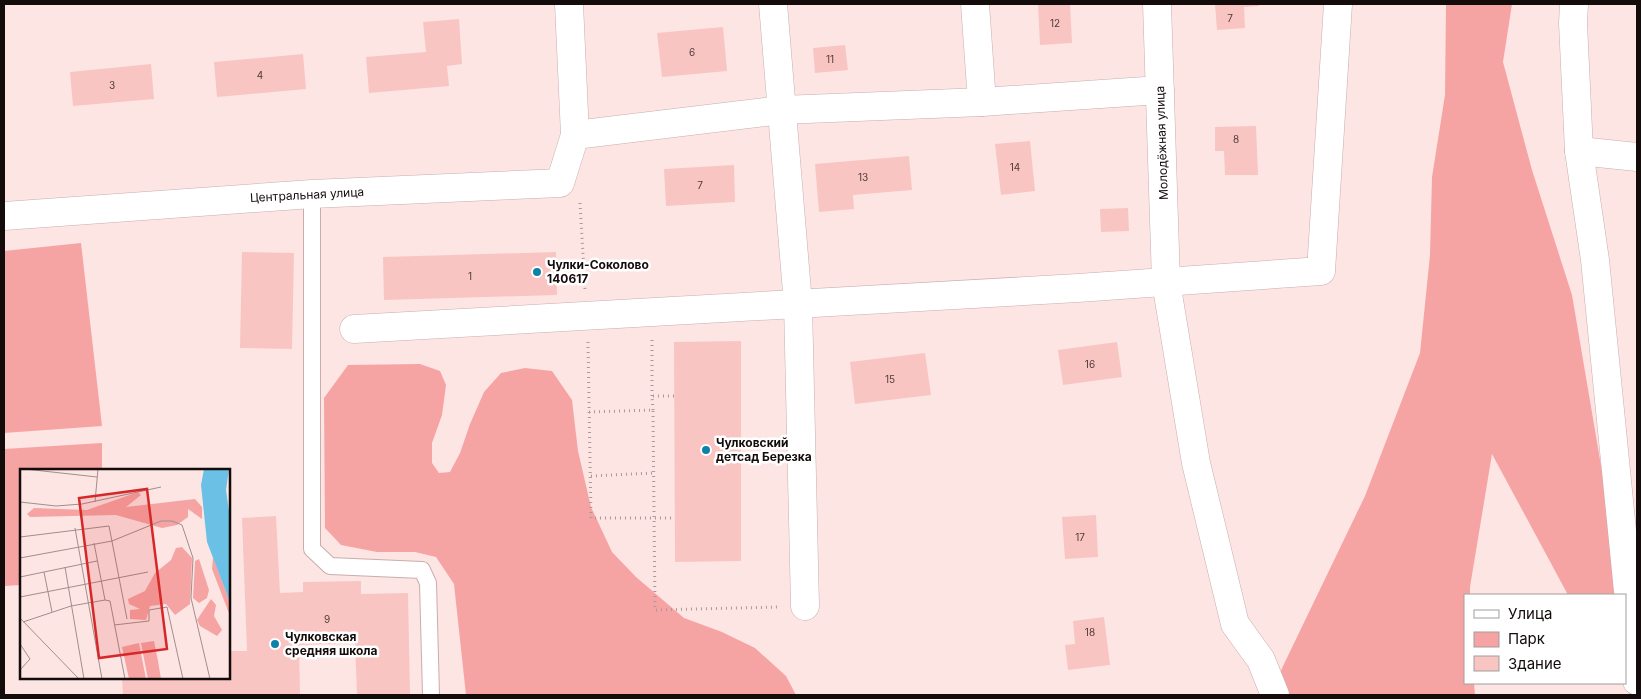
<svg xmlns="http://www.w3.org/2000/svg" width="1641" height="699" font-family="Inter,sans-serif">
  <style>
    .green { fill: #f6a4a3 }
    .building { fill: #f9c5c3 }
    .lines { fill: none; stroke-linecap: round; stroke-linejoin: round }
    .service-casing { stroke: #c9adac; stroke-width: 18 }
    .minor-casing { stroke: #c9adac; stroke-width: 29 }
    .path { stroke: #ab9898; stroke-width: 3; stroke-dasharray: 1 4; stroke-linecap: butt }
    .service { stroke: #fff; stroke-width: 16 }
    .minor { stroke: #fff; stroke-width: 28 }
    .poi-dot { fill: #0b83a9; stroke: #fff; stroke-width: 2 }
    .labels { text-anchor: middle; stroke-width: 5; stroke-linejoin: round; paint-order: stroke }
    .number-label { font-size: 10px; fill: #4d3a39 }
    .street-label { font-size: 12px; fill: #140b0b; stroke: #fff }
    .poi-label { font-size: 12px; font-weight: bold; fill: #140b0b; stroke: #fff; text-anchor: start }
    .inset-road { fill: none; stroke: #a08e8d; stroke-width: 1 }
    .view { fill: #d62828; fill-opacity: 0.15; stroke: #d62828; stroke-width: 2.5 }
    .inset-edge { fill: none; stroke: #140b0b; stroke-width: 2.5 }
  </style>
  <rect width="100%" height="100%" fill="#fde5e4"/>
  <g class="green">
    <path d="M1446 4H1512L1503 62 1532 170 1572 295 1623 595H1568L1492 454 1470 587V595H1465V683H1474L1475 695H1270L1284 664 1365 496 1420 353 1430 255 1432 177 1445 95Z"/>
    <path d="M81 243 102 426 4 433V251Z"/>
    <path d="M420 364 440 371 446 385 442 415 432 443V463L439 473 450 472 460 453 470 424 484 392 501 373 525 368 552 371 572 400 578 451 591 507 612 552 636 577 684 618 722 632 755 648 786 676 796 695H466L454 584 436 557 415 552H377L341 545 325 528 324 398 348 365Z"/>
    <path d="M102 443V470H21V585L4 586V449Z"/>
  </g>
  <g class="building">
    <path d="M1038 4H1070L1072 43 1040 45Z"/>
    <path d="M1215 4H1259V6L1244 7 1245 28 1217 30Z"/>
    <path d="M459 19 462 64 447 66 449 86 369 93 366 57 426 52 423 22Z"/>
    <path d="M723 27 727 71 662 77 657 33Z"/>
    <path d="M845 45 848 70 815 73 813 48Z"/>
    <path d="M303 54 306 89 217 97 214 62Z"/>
    <path d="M151 64 154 99 73 106 70 72Z"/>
    <path d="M1256 126 1258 175H1225L1224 151H1215V127Z"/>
    <path d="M1030 141 1035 191 1001 195 995 144Z"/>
    <path d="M909 156 912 190 853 195 854 209 819 212 815 164Z"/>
    <path d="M734 165 735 202 666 206 664 169Z"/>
    <path d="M1128 208 1129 231 1101 232 1100 209Z"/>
    <path d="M242 252 294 253 292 349 240 348Z"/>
    <path d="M556 252 557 295 384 300 383 257Z"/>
    <path d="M741 341V561L675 562 674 342Z"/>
    <path d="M1117 342 1122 377 1063 385 1058 350Z"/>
    <path d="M925 353 931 395 855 404 850 362Z"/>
    <path d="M1096 515 1098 557 1065 559 1062 517Z"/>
    <path d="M276 516 280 593 303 592V582L361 581V594L408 593 410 695H357L355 643 299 645 300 695H123L122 678H229V651H247L242 518Z"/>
    <path d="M1104 617 1110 665 1068 670 1065 645 1075 644 1073 621Z"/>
  </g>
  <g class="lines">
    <defs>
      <path id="service" d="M312 194V549L330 566 422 570 428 583 431 695"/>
      <g id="minor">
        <path d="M569 4 575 135 782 110 982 102 1160 90"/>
        <path d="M773 4 798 304 805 606"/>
        <path d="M975 4 982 102"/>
        <path d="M1157 4 1166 282 1196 463 1235 624 1261 660 1275 695"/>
        <path d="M1574 4 1573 23 1579 151 1595 260 1637 681"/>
        <path d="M1579 151 1637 157"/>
        <path d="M4 216 312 194 560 183 575 135"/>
        <path d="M354 329 1078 288 1321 271 1338 4"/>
      </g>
    </defs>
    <use href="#service" class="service-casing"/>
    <use href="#minor" class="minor-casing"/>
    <g class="path">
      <path d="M580 203 585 289"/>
      <path d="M588 342 591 518H675"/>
      <path d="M652 396V339"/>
      <path d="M653 410 652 396H675"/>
      <path d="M589 412 653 410 655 610 778 607"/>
      <path d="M591 476 654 473"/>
    </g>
    <use href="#service" class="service"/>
    <use href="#minor" class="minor"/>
  </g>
  <g class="poi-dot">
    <circle cx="537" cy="272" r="5"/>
    <circle cx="706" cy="450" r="5"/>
    <circle cx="275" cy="644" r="5"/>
  </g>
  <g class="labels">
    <g class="number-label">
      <text x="1230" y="22">7</text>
      <text x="1055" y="27">12</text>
      <text x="692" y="56">6</text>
      <text x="830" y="63">11</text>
      <text x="260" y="79">4</text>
      <text x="112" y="89">3</text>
      <text x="1236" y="143">8</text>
      <text x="1015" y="171">14</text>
      <text x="863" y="181">13</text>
      <text x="700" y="189">7</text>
      <text x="470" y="280">1</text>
      <text x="1090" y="368">16</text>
      <text x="890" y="383">15</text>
      <text x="1080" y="541">17</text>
      <text x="327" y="623">9</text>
      <text x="1090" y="636">18</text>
    </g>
    <g class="street-label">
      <text transform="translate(1162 143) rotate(-92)" y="4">Молодёжная улица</text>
      <text transform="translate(307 195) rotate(-3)" y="4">Центральная улица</text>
    </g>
    <g class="poi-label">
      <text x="547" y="269">Чулки-Соколово<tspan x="547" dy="14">140617</tspan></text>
      <text x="716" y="447">Чулковский<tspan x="716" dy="14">детсад Березка</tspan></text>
      <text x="285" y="641">Чулковская<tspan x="285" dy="14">средняя школа</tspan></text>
    </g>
  </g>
  <g transform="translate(20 469)">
    <rect width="210" height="210" fill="#fde5e4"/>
    <path d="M118 23 121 26 106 38 175 30 182 38V50L168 40V48L157 56 142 59 96 46 10 48 7 45 14 39 67 41ZM162 78 172 89 170 135 155 146 146 135 130 137 126 151 110 150V141L120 140 109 135 108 130 125 122 135 104 151 91 156 79ZM193 88 210 133V147L192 100ZM179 90 189 121 187 129 179 134 173 129 175 92ZM191 130 196 136 194 147 202 161 197 167 180 157 177 151ZM134 172 138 192 141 210H128L127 205 121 174ZM119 174 126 210H109L102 178Z" fill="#f6a4a3"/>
    <path d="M184 0H209L206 21 210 49V133L187 73 181 16Z" fill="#6ac1e5"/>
    <path class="inset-road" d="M5 0 77 8M0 33 36 37 62 35 141 18M75 33 78 0M55 59 82 210M0 68 89 57 107 150M0 89 92 72 141 52H152L162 56 173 89 171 129 190 210M45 98 64 210M24 103 32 143M0 108 77 92M0 128 128 103M85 131 90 132 105 210M0 149 59 210M3 153 51 137 85 131 74 74M94 156 129 152V141L147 138 163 210M0 175 10 190 0 201"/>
    <path class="view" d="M127 20 147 180 79 189 59 29Z"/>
    <rect width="210" height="210" class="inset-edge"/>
  </g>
  <rect width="1641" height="699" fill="none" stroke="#140b0b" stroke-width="10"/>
  <rect x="1464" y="594" width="162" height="90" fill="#ffffff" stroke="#a19d9d"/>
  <rect x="1474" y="610" width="25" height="8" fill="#ffffff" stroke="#a19d9d"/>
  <text x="1508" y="619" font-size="15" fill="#140b0b">Улица</text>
  <rect x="1474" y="632" width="25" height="15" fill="#f6a4a3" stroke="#a19d9d"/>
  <text x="1508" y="644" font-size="15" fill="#140b0b">Парк</text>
  <rect x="1474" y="656" width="25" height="15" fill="#f9c5c3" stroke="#a19d9d"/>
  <text x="1508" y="669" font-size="15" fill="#140b0b">Здание</text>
</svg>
